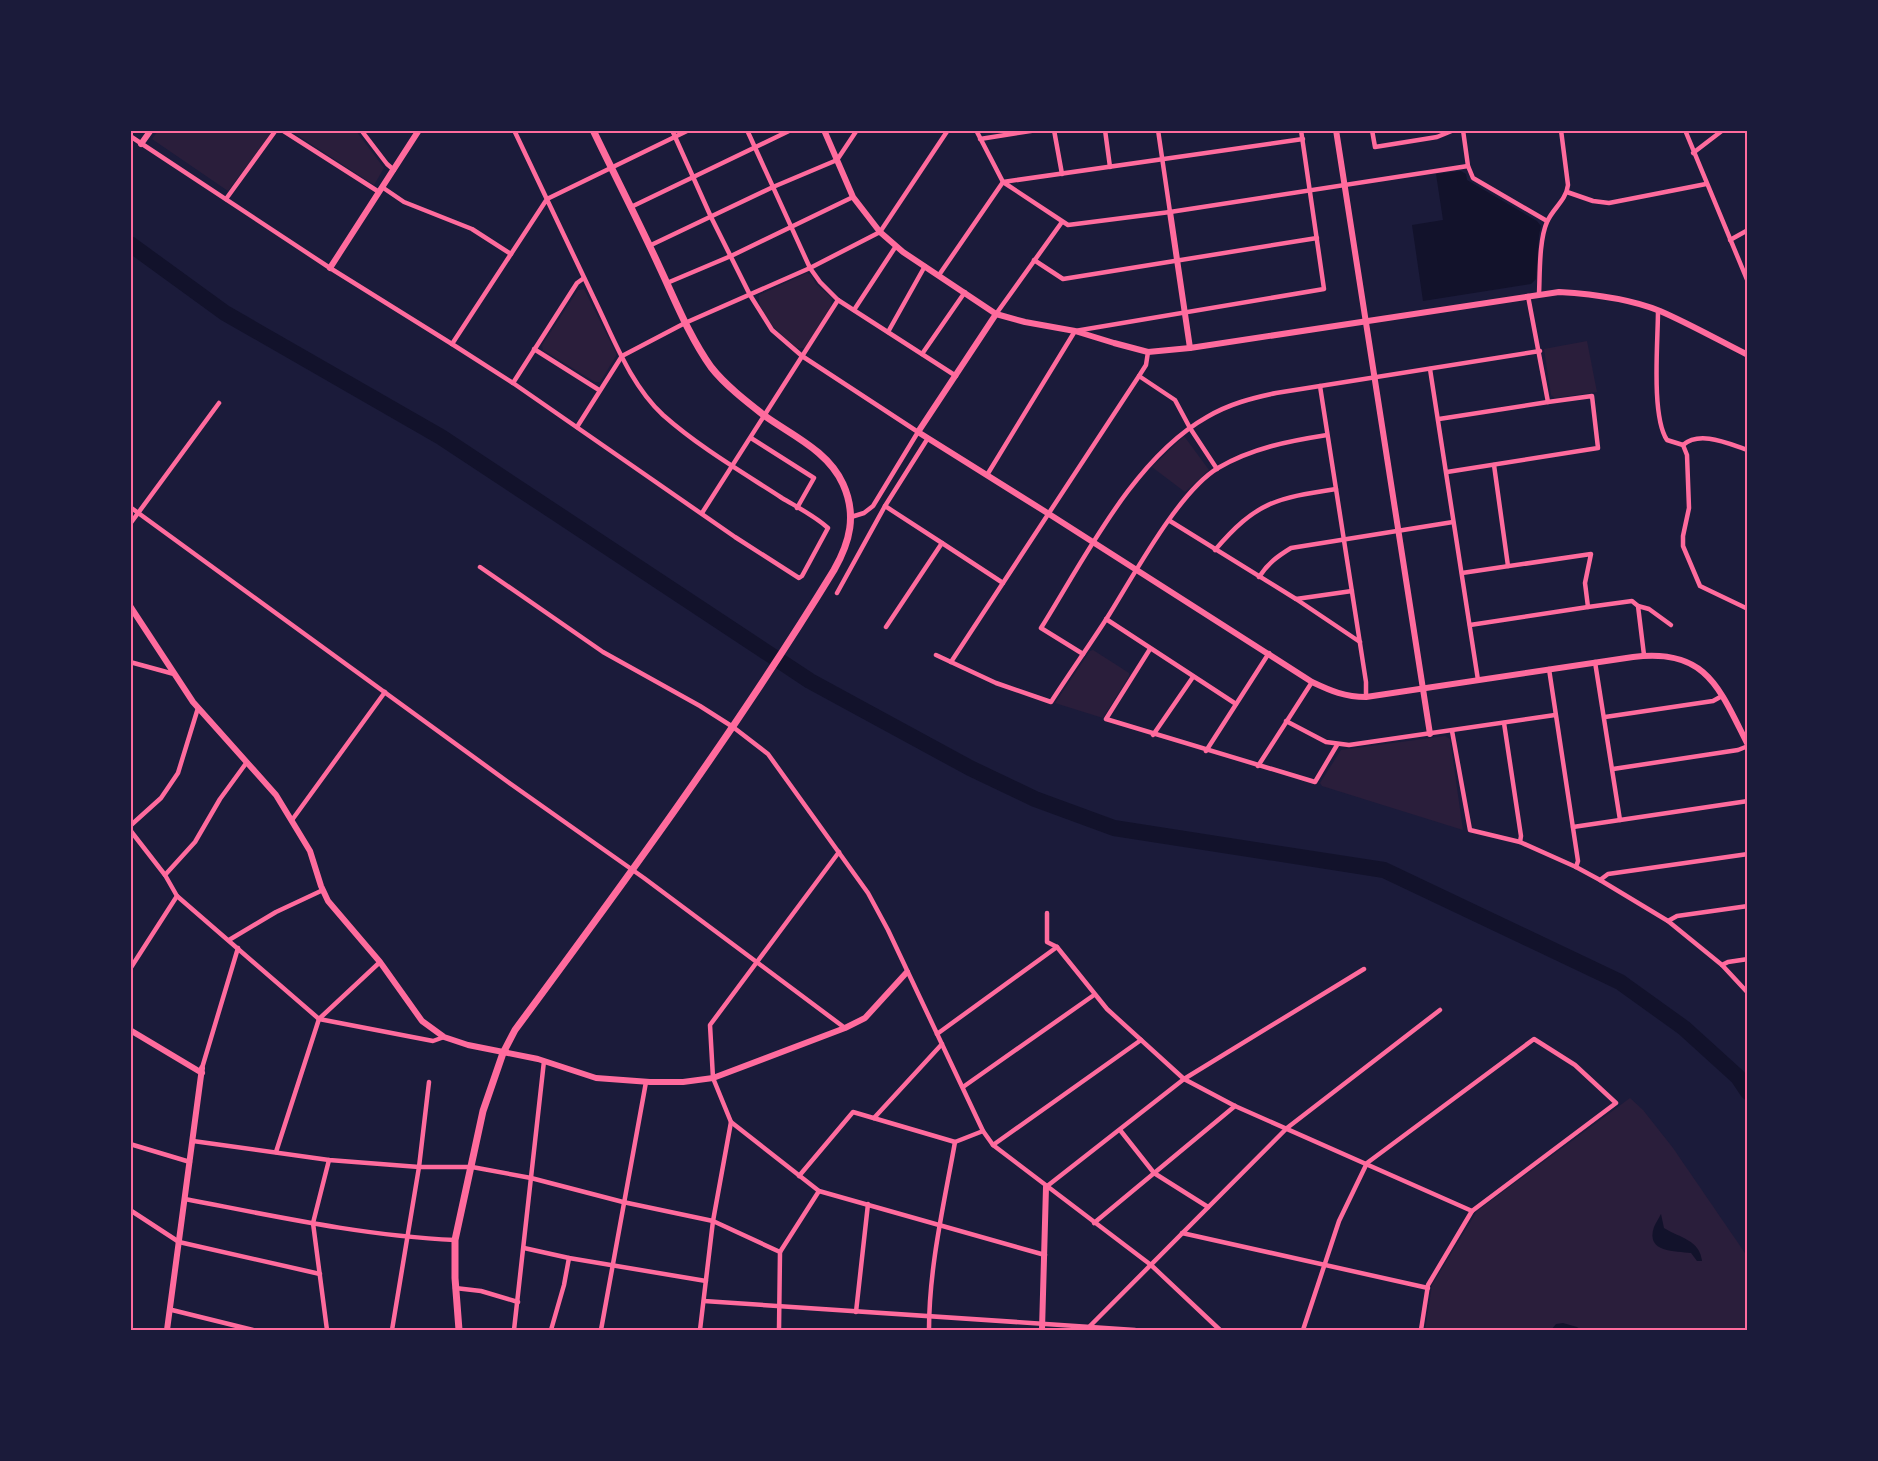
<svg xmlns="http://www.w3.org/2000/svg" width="1878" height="1461" font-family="'IBM Plex Sans',sans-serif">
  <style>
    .green { fill: #2a1e3b }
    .water { fill: #12122b }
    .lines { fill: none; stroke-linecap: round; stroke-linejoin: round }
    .river { stroke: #12122b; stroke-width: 16 }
    .minor { stroke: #ff6b9d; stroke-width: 4.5 }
    .tertiary { stroke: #ff6b9d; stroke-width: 6 }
    .secondary { stroke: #ff6b9d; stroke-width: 7 }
    .neatline { fill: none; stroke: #ff6b9d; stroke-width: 2 }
  </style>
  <rect width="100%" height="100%" fill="#1b1b3a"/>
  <g class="green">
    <path d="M158 131V130L273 131 228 191 152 139Z"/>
    <path d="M291 131H356L384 168 374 185Z"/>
    <path d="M807 273 811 275 816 284 832 298 831 306 805 348H797C783 336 756 315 759 295Z"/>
    <path d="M584 289 616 353V356L600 382H595L543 350 542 345 578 290Z"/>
    <path d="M1587 341 1597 392 1555 398 1551 395 1544 349Z"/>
    <path d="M1184 436 1209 470 1185 492 1152 467Z"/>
    <path d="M1093 650 1129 673V676L1103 718 1055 703 1090 651Z"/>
    <path d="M1445 736 1450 739 1463 830 1322 786 1320 783 1341 750Z"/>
    <path d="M1630 1098 1643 1110 1673 1148 1747 1256V1330H1425L1432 1285 1477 1211Z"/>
  </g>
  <g class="water">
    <path d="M1461 171 1466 174 1467 180 1537 221 1541 226 1539 235 1536 279 1531 284 1423 301 1412 225 1443 220 1436 174Z"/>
    <path d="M1661 1214 1664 1228C1680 1238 1700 1240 1702 1261H1697L1691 1253C1676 1251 1645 1253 1654 1227 1656 1222 1659 1218 1661 1214Z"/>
    <path d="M1563 1323 1577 1327 1581 1330H1551L1556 1324Z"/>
  </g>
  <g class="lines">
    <path class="river" d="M130 244 225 313 441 437 810 681 970 768 1035 799 1114 828 1384 870 1620 982 1684 1028 1738 1077 1748 1092"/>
    <g class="minor">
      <path d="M282 130 379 192"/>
      <path d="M361 130 387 164 394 170"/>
      <path d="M514 130C543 190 571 251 600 311 617 347 633 387 663 415 699 447 742 472 782 498 797 507 815 516 828 528L802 576 799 578 735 537 513 383 452 344 547 199 689 130"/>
      <path d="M672 130 711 217 750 295 772 330 802 356 918 432 873 506 864 513 851 517"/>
      <path d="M747 130 810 268 820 282 838 300 956 376"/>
      <path d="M976 130 1003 182 1068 225 1170 212 1468 166"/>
      <path d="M1054 130 1062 174"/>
      <path d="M1105 130 1110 167"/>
      <path d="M1158 130 1170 212"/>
      <path d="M1372 130 1375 147 1437 137 1454 130"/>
      <path d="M1463 130 1468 166 1473 178 1547 221"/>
      <path d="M1685 130 1748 282"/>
      <path d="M130 136 330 268 452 344"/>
      <path d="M980 139 1037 130"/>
      <path d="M1693 153 1723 130"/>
      <path d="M382 187 404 202 472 229 511 254"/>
      <path d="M1567 192 1593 201 1609 203 1706 184"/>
      <path d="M226 199 276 130"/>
      <path d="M631 207 791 130"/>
      <path d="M1730 240 1748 230"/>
      <path d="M649 246 773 187 837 160 857 130"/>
      <path d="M1034 260 1063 279 1317 238"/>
      <path d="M939 275 1003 182 1303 139"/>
      <path d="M667 283 731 256 853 197"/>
      <path d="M1539 294C1540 273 1539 240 1547 222 1553 208 1566 201 1568 185L1561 130"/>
      <path d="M854 310 896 246"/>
      <path d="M1658 311C1658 341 1651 416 1667 440L1683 445 1687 455 1689 508 1683 536V546L1700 586 1748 609"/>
      <path d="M996 314 1062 222"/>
      <path d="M888 332 925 266"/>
      <path d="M534 349 599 390"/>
      <path d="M922 354 965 292"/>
      <path d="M1430 369 1478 680"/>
      <path d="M1139 376 1175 400 1190 428 1217 469"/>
      <path d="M513 383 577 283 584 278"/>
      <path d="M1320 386 1366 682V697"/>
      <path d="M1439 419 1548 402"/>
      <path d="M577 427 622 356 685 323 810 268 880 232 948 130"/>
      <path d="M751 438 814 478 797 508"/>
      <path d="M1683 445C1700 430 1729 444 1748 450"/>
      <path d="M1494 465 1508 566"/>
      <path d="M1447 472 1598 448 1592 396 1548 402 1528 296"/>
      <path d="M987 475 1075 331 1324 289 1301 130"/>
      <path d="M885 506 942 543 886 627"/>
      <path d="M130 507 508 782 644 878 845 1028"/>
      <path d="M702 513 838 300"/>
      <path d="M1170 521 1296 599 1360 642"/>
      <path d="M130 524 219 403"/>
      <path d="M942 543 1003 583"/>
      <path d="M1215 550C1256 502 1276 498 1336 489"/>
      <path d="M480 567 603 652 700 706 733 727 768 754 868 893 888 930 983 1131 993 1145 1151 1265 1220 1330"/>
      <path d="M1462 573 1591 554 1585 583 1588 607 1632 601 1638 606 1644 655"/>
      <path d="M1259 577C1268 563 1278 556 1291 548L1453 522"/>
      <path d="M837 593 885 506 928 438"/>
      <path d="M1296 599 1352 591"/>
      <path d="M1638 606 1649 609 1671 625"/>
      <path d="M1106 619 1236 704"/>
      <path d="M1470 625 1588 607"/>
      <path d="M1150 649 1106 719 1315 782 1337 745"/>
      <path d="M1083 654 1041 628C1085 558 1134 458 1207 417 1229 404 1252 398 1276 393L1540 351"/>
      <path d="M936 655 996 683 1051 702C1069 674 1089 646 1107 618 1133 577 1178 492 1218 468 1252 448 1289 441 1327 435"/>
      <path d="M130 662 174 674"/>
      <path d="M951 662 1139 376 1146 365 1148 352"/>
      <path d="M1595 662 1620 820"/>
      <path d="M1549 669 1578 861 1576 867"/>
      <path d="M1605 717 1713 701 1722 696"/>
      <path d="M1286 721 1326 742 1349 745 1555 715"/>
      <path d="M1504 723 1521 836 1520 842"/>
      <path d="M1452 731 1470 830 1520 842 1576 867 1600 880 1668 921 1722 965 1748 993"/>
      <path d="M1153 735 1193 677"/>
      <path d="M1206 751 1269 653"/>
      <path d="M1258 766 1312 682"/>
      <path d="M1613 769 1738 750 1748 746"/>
      <path d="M292 820 385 692"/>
      <path d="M130 826 161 798 178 773 198 708"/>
      <path d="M1573 827 1748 801"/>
      <path d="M130 830 165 875 177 896 319 1019 433 1041 444 1037"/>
      <path d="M839 852 710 1025 713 1078 731 1122 819 1191 1045 1255"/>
      <path d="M165 875 195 842 220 799 247 762"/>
      <path d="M1600 880 1608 874 1748 854"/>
      <path d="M1047 913V942L1057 947 1107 1009 1184 1079 1235 1106 1472 1211"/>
      <path d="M1668 921 1677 916 1748 906"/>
      <path d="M229 940 276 912 323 890"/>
      <path d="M1722 965 1728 962 1748 959"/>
      <path d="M130 969 177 896"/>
      <path d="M937 1034 1057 947"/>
      <path d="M202 1068 238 948"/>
      <path d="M963 1087 1094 995"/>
      <path d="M874 1118 942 1044"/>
      <path d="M1120 1130 1154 1173 1208 1207"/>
      <path d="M193 1141 329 1160 419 1167H472L531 1178 623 1202 713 1221 780 1252 779 1330"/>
      <path d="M130 1144 190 1162"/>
      <path d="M993 1145 1141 1040"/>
      <path d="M276 1152 319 1019 380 962"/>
      <path d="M799 1176 853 1112 955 1142"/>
      <path d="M1046 1187 1184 1079 1364 969"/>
      <path d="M185 1199C274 1216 364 1236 455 1240"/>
      <path d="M130 1210 179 1242 320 1274"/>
      <path d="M1094 1223 1235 1106"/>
      <path d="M1182 1233 1428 1288"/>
      <path d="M524 1248 569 1258 706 1281"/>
      <path d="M780 1252 819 1191"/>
      <path d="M455 1288 481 1291 518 1302"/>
      <path d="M704 1301 1135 1330"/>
      <path d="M172 1310 253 1330"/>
      <path d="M856 1312 868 1204"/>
      <path d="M1089 1327 1287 1128 1440 1010"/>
      <path d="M327 1330 313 1223 329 1160"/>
      <path d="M392 1330 419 1167 429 1082"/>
      <path d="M514 1330 544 1061"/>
      <path d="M551 1330 564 1285 569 1258"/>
      <path d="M601 1330 646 1082"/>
      <path d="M700 1330 713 1221 731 1122"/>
      <path d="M929 1330C929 1267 944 1204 955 1142L983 1131"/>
      <path d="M1303 1330 1339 1221 1367 1163 1534 1039 1575 1065 1616 1103 1472 1211 1428 1285 1421 1330"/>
    </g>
    <g class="tertiary">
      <path d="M824 130 853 197 880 232 903 252 996 314 1025 322 1075 331 1114 343 1148 352 1190 348 1559 292C1593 294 1628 298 1660 311 1690 324 1718 340 1748 355"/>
      <path d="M1336 130 1430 734"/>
      <path d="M141 144 151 130"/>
      <path d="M1170 212 1190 348"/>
      <path d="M330 268 419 130"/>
      <path d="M996 314 918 432 1049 514 1312 682C1331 691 1345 697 1366 697L1633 657C1707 648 1719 688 1748 745"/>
      <path d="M130 606 193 702 276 795 310 851 321 886 328 901 380 962 422 1021 444 1037 468 1045 538 1059 596 1078 650 1082H683L713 1078 845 1028 865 1018 907 972"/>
      <path d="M130 1030 202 1073"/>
      <path d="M167 1330 202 1068"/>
      <path d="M1042 1330 1046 1187"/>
    </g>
    <path class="secondary" d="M459 1330 455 1278V1240L483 1111 503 1053 515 1030C626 880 736 730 834 570 850 542 857 515 843 484 828 451 793 436 765 416 747 402 725 385 711 367 689 336 675 300 659 266 638 220 615 176 593 130"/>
  </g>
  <rect width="1878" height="1461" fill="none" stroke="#1b1b3a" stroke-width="264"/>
  <rect x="132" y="132" width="1614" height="1197" class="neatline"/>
</svg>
